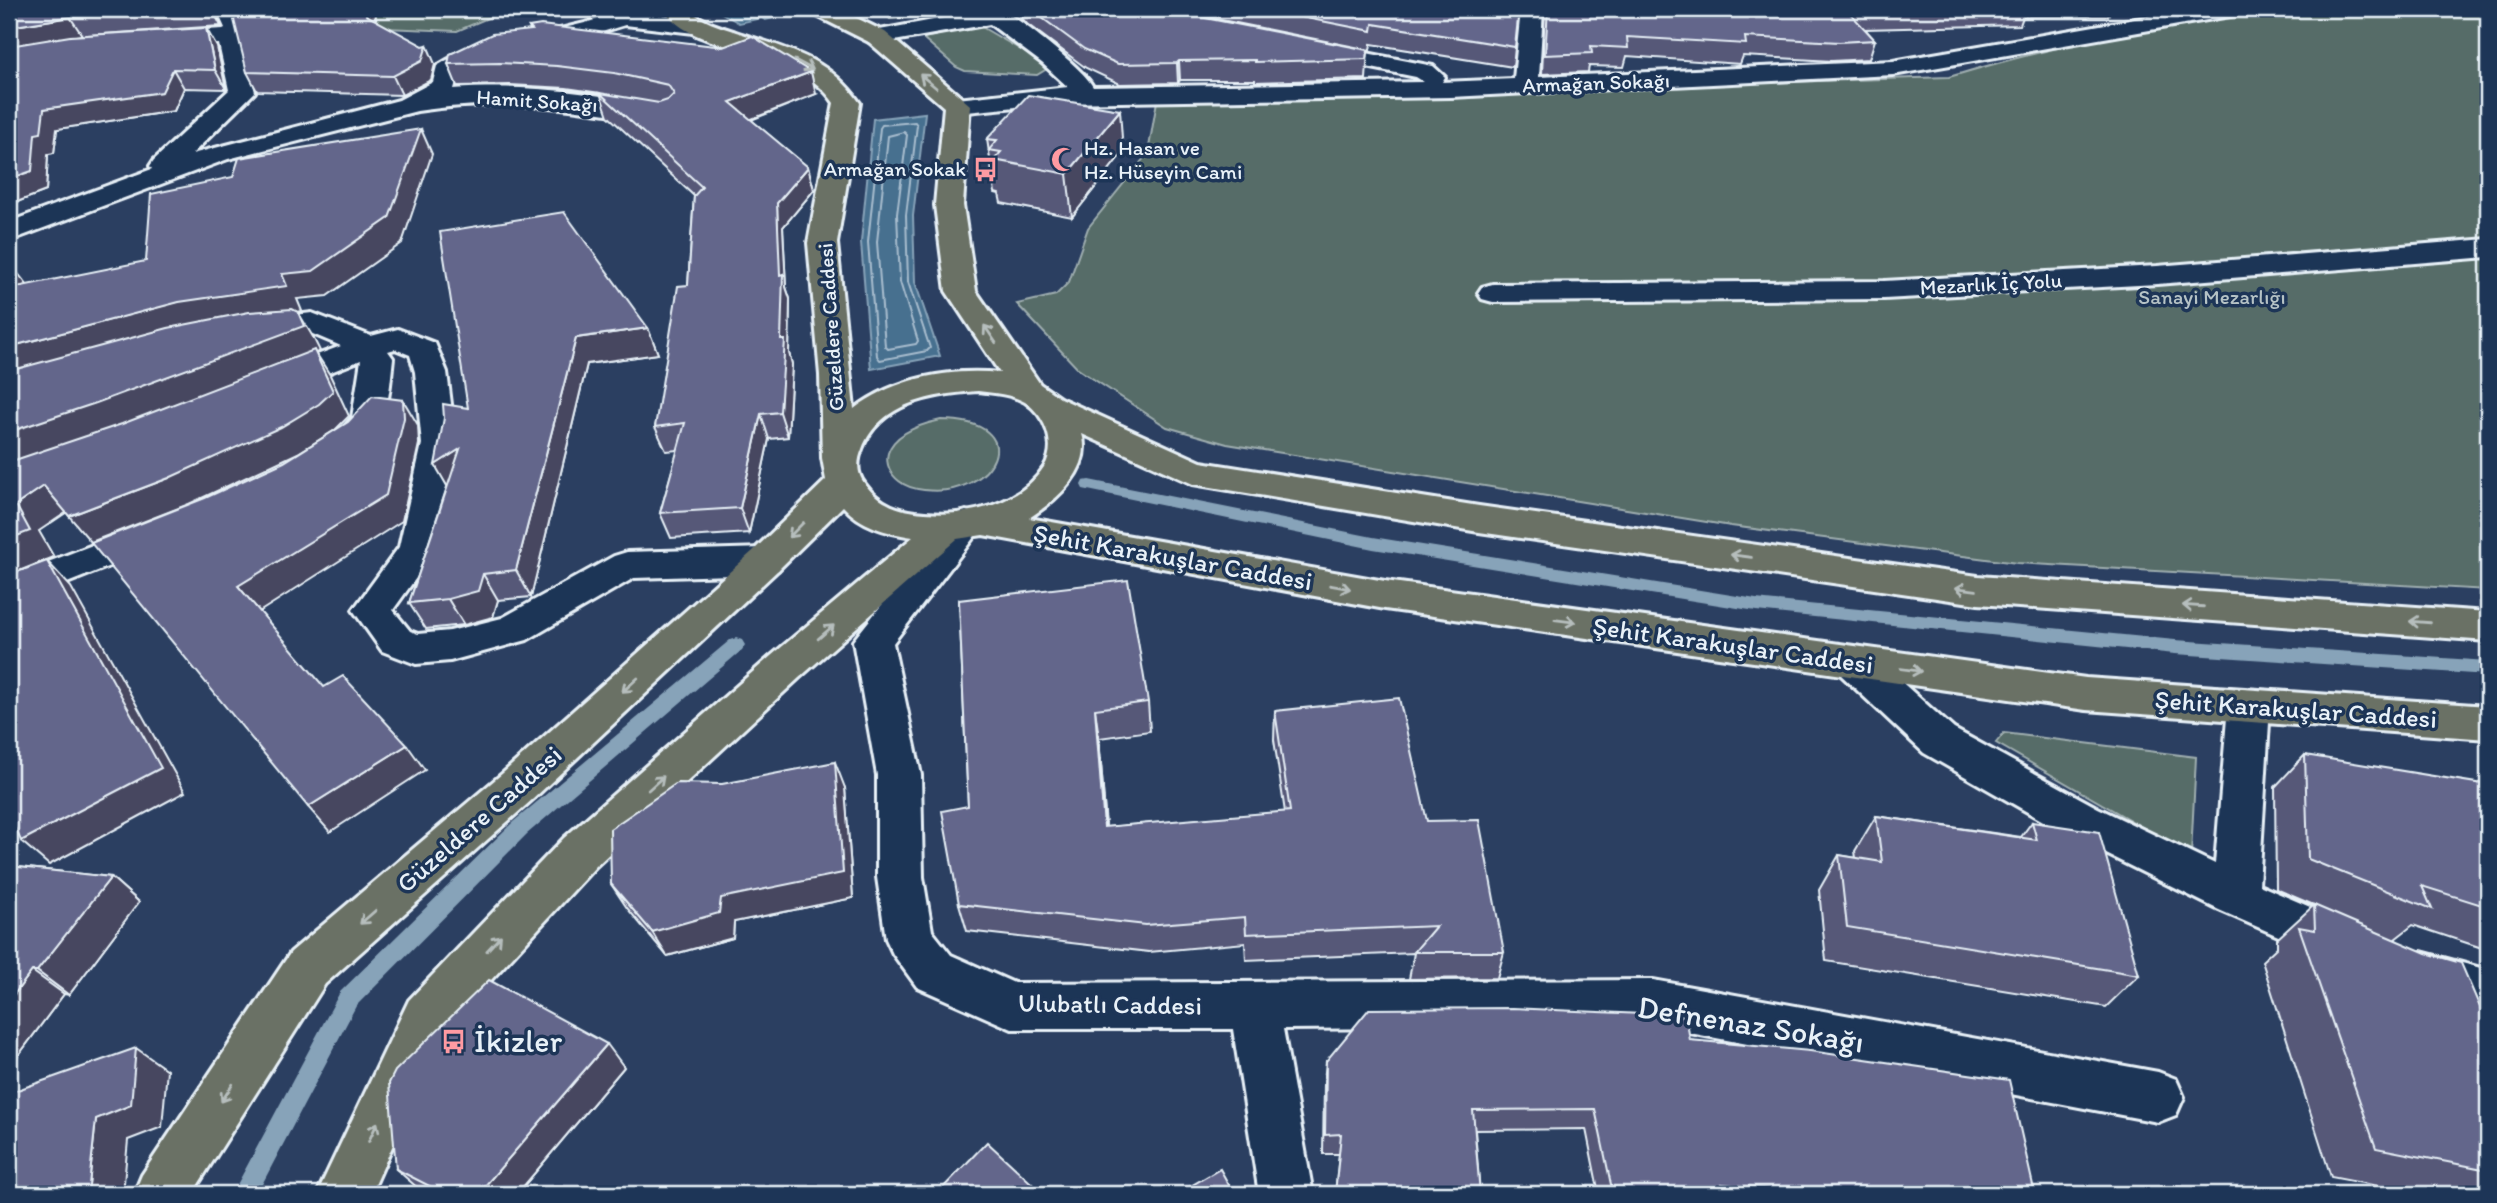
<svg xmlns="http://www.w3.org/2000/svg" width="2497" height="1203" font-family="Itim,sans-serif">
  <style>
    .green { fill: #566c67; stroke: #9faeb0; stroke-width: 2 }
    .water { fill: #476f8f; stroke: #87a3b9; stroke-width: 2 }
    .lines { fill: none; stroke-linecap: round; stroke-linejoin: round }
    .shore { stroke: #a8bdce; stroke-width: 2 }
    .stream { fill: #87a3b9; fill-rule: evenodd }
    .minor-casing { stroke: #e8f1f8; stroke-width: 6 }
    .major-casing { stroke: #e8f1f8; stroke-width: 6 }
    .minor { fill: #1d3557; fill-rule: evenodd }
    .major { fill: #6b7165; fill-rule: evenodd }
    .wall { fill: #565878; stroke: #e8f1f8; stroke-width: 2 }
    .shaded-wall { fill: #464761; stroke: #e8f1f8; stroke-width: 2 }
    .building { fill: #64668b; stroke: #e8f1f8; stroke-width: 2 }
    .oneway { stroke: #b6bebd }
    .labels { text-anchor: middle; stroke-width: 7; stroke-linejoin: round; paint-order: stroke }
    .far-street-label { font-size: 21px; fill: #e8f1f8; stroke: #1d3557 }
    .far-poi-label { font-size: 21px; fill: #e8f1f8; stroke: #1d3557; text-anchor: start }
    .far-park-label { font-size: 21px; fill: #b5c2c5; stroke: #1d3557 }
    .street-label { font-size: 26px; fill: #e8f1f8; stroke: #1d3557 }
    .near-street-label { font-size: 32px; fill: #e8f1f8; stroke: #1d3557 }
    .near-poi-label { font-size: 32px; fill: #e8f1f8; stroke: #1d3557; text-anchor: start }
  </style>
  <rect width="100%" height="100%" fill="#2b3f61"/>
  <filter id="ink" filterUnits="userSpaceOnUse"><feTurbulence type="fractalNoise" baseFrequency=".0143" numOctaves="2"/><feDisplacementMap in="SourceGraphic" scale="14" xChannelSelector="R" yChannelSelector="G"/><feConvolveMatrix kernelMatrix="1 2 1 2 8 2 1 2 1" color-interpolation-filters="sRGB"/></filter>
  <g filter="url(#ink)">
    <g class="green">
      <path d="M358 9H509L457 31 385 28Z"/>
      <path d="M880 9H967L971 11 890 19Z"/>
      <path d="M2259 9H2488V590L2017 563 1731 526 1227 444 1167 427 1078 369 1017 304 1056 295 1069 282 1088 228 1148 153 1157 101 1949 77C2051 46 2154 26 2259 9Z"/>
      <path d="M980 26 1050 67 1037 75 965 71 956 67 923 38Z"/>
      <path d="M941 420C1034 420 996 499 924 490 916 489 906 487 899 481 891 475 885 464 888 453 895 432 922 424 941 420Z"/>
      <path d="M2004 733 2196 757 2191 855 1996 743Z"/>
    </g>
    <g class="water">
      <path d="M715 9H793L796 10 739 23Z"/>
      <path d="M925 113 913 216 915 282 940 356 871 369 861 242 873 119Z"/>
    </g>
    <g class="lines">
      <g class="shore">
        <path d="M915 122 917 125 906 215 908 282 930 348 927 351 880 360 877 356 868 242 880 128 882 125Z"/>
        <path d="M904 132 907 135 897 214 900 282 918 341 916 344 888 349 885 346 877 242 888 136Z"/>
      </g>
      <g class="stream">
        <path d="M745 9H757L774 19 765 21Z"/>
        <path d="M1089 480 1373 537 1756 599 2175 640 2488 661V675L2175 654 1756 611 1373 549 1083 489 1081 485 1083 481Z"/>
        <path d="M736 638 742 640 745 645 742 650 527 834 356 1006 257 1194H232L340 992 513 822 730 640Z"/>
      </g>
      <defs>
        <g id="minor">
          <path d="M211 9H237L249 29 241 38 255 92 192 154 399 100 433 82 437 66C487 34 544 37 598 19L591 17 587 12 590 9H614L694 19 702 21 706 26 702 31 694 33 625 25 582 38 502 53 458 74 454 89C523 84 598 92 665 109L669 114 665 119 656 122C570 107 504 98 417 111L228 159 9 241V222L152 169 150 166 154 160 229 90 219 44 158 47 150 45 146 40 150 35 158 33 223 29 225 28 221 19Z"/>
          <path d="M974 9C982 9 994 7 1001 10 1019 18 1086 71 1093 87L1424 82 1416 77 1307 55 1303 50 1307 45 1315 43 1433 66 1445 77 1442 82 1514 79 1521 9H1543L1539 77 1893 61 2192 9H2241L2238 14 2230 16 1893 75 1451 97 1057 103 957 113 948 110 944 105 948 100 1068 87 1042 63 990 24 877 44 869 42 865 37 869 32 976 12Z"/>
          <path d="M2488 239V257L2157 284 1884 299 1493 302 1482 299 1478 293 1482 287 1493 284 1884 281 2157 266Z"/>
          <path d="M312 313 371 336 398 329 435 343 447 372 456 444 436 550 393 610 410 631 418 634 450 631 502 618 614 556 627 552 765 548 778 552 784 561 778 570 765 574 634 578 527 640 450 661 416 664 382 651 353 610 399 547 422 444 415 372 410 355 395 349 388 351 393 358C389 391 387 464 337 450L332 442 352 418 361 360 285 390 273 393 261 390 257 383 261 376 341 346 308 332 254 337 243 335 238 328 243 321Z"/>
          <path d="M966 511 979 515 984 524 893 643 921 775 923 877 932 931 951 955 1014 983 1653 980 2158 1072 2176 1079 2184 1097 2176 1115 2158 1122 1653 1026 1283 1029 1313 1194H1259L1233 1029H1012L917 987 893 954 886 939 877 877V775L853 641 953 515Z"/>
          <path d="M150 523 163 527 168 536 163 545 9 606V577Z"/>
          <path d="M1853 647 1867 651 1954 729 2098 808 2215 864 2228 706 2234 695 2249 690 2264 695 2270 706 2259 885 2359 928 2366 943 2359 958 2342 964 2219 910 2066 834 1924 753 1839 673 1833 662 1839 651Z"/>
          <path d="M2421 952 2488 970V1014L2404 990 2397 974 2404 958Z"/>
        </g>
        <path id="major" d="M664 9H688C703 22 718 26 736 32 787 49 828 57 860 103L837 243 854 409C894 378 950 368 1000 373L946 291 935 205 944 107 869 42 813 14 810 9H838L885 32 970 105 963 205 976 291 1040 384 1060 398 1201 462 1479 506 1978 576 2488 612V641L1978 604 1479 532 1193 484 1082 434C1093 469 1056 501 1029 518L1385 581 2086 678 2488 706V739L2086 710 1385 609 983 535 957 539 799 678 596 866 443 1032 371 1194H317L409 1000 564 838 771 656 913 537C886 533 861 526 843 506L778 570 533 799 325 984 192 1194H134L142 1175 291 952 503 773 752 552 826 480 822 458 820 375 808 243 834 103C794 43 693 57 664 9ZM978 391C994 393 1011 394 1025 402 1045 415 1058 445 1044 467 1019 506 966 517 925 513 900 511 880 505 865 484 856 473 857 461 862 449 880 402 934 394 978 391Z"/>
      </defs>
      <use href="#minor" class="minor-casing"/>
      <use href="#major" class="major-casing"/>
      <use href="#minor" class="minor"/>
      <use href="#major" class="major"/>
    </g>
    <g class="wall">
      <path d="M9 9H212L221 26 87 35 217 47 226 89 184 88 174 111 57 129 54 153 48 154 46 191 9 205Z"/>
      <path d="M239 9H376L375 20 435 64 431 80 402 95 257 91 247 72 240 11Z"/>
      <path d="M1014 9H1159L1368 50 1366 79 1255 82V80H1180L1178 83 1120 84 1086 68 1027 24Z"/>
      <path d="M1167 9H1519L1513 67 1371 44 1370 50Z"/>
      <path d="M1545 9H2111L2108 16 2023 17 2020 25 1865 29 1875 40 1869 59 1832 61 1743 56 1740 64 1627 56 1624 67 1589 66 1588 72 1542 74Z"/>
      <path d="M529 27 816 94 751 120 808 167 814 190 783 227 786 287 790 299 789 353 792 364 788 437 769 439 749 533 671 538 660 513 678 450 666 451 655 427 688 285 694 196 608 116 600 93 566 88 510 85 457 86 448 64 530 30Z"/>
      <path d="M987 139 1123 152 1072 217 1001 203 999 194 995 193Z"/>
      <path d="M648 328 658 354 587 364 531 597 498 600 493 617 464 625 426 629 409 603 447 487 468 408Z"/>
      <path d="M959 600 1148 702 1150 731 1099 738 1106 827 1285 812 1274 740 1275 711 1427 821 1504 952 1497 978 1409 979 1414 953 1246 960 1245 943 1149 952 967 931 959 904 968 806Z"/>
      <path d="M2305 755 2488 806V950L2413 925 2395 939 2488 1026V1194H2419L2331 1177 2262 961 2277 947V939L2314 905 2276 889 2275 787Z"/>
      <path d="M845 788 853 898 734 922 733 938 667 956 627 908 611 884Z"/>
      <path d="M1876 816 2021 837 2032 822 2139 975 2106 1007 1826 961 1819 890 1839 855 1856 858 1855 851Z"/>
      <path d="M9 866 111 877 139 902 69 995 64 994 9 1068Z"/>
      <path d="M1690 1040 2035 1194H1599L1586 1129 1475 1130 1480 1194H1335L1339 1154H1323L1324 1082 1326 1061Z"/>
      <path d="M624 1067 517 1194H429L420 1190 396 1169Z"/>
    </g>
    <g class="shaded-wall">
      <path d="M366 9H376L375 34 366 15Z"/>
      <path d="M70 17 82 35 9 47V27Z"/>
      <path d="M206 28 217 47 226 89 215 70Z"/>
      <path d="M427 45 435 64 431 80 402 95 393 76Z"/>
      <path d="M1179 61 1180 80 1178 83 1177 63Z"/>
      <path d="M173 69 184 88 174 111 57 129 54 153 48 154 46 191 9 205V179L35 134 44 109Z"/>
      <path d="M811 72 816 94 736 125 730 102Z"/>
      <path d="M1120 110 1123 152 1072 217 1067 174Z"/>
      <path d="M421 129 432 154 402 243 327 296 297 299 302 311 298 312 313 337 320 351 316 353 330 375 349 416 335 430 298 453 189 504 91 542 69 516 169 478 9 465V347L282 274Z"/>
      <path d="M808 167 814 190 783 227 786 287 790 299 789 353 792 364 788 437 780 412 781 340 777 203Z"/>
      <path d="M16 271 36 296 12 288Z"/>
      <path d="M648 328 658 354 587 364 531 597 516 570 576 338Z"/>
      <path d="M403 400 418 425 419 444 402 521 259 612 238 586Z"/>
      <path d="M761 414 769 439 749 533 740 508Z"/>
      <path d="M460 449 450 491 435 465Z"/>
      <path d="M44 486 67 512 39 531 54 557 9 575V539L16 505Z"/>
      <path d="M47 561 71 587 185 792 49 865 21 841Z"/>
      <path d="M483 574 498 600 493 617 464 625 448 599Z"/>
      <path d="M1095 709 1099 738 1108 855 1104 827Z"/>
      <path d="M407 745 425 770 330 832 308 807Z"/>
      <path d="M835 762 845 788 853 898 734 922 733 938 667 956 652 932 721 898Z"/>
      <path d="M111 877 139 902 69 995 37 971Z"/>
      <path d="M32 971 64 994 9 1068V1001Z"/>
      <path d="M607 1044 624 1067 517 1194H478Z"/>
      <path d="M136 1048 167 1070 162 1127 128 1140 123 1194H88L96 1119Z"/>
    </g>
    <g class="building">
      <path d="M9 9H202L70 17 9 27Z"/>
      <path d="M241 9H366V15L423 46 427 45 422 61 393 76 247 72 234 20Z"/>
      <path d="M1030 9H1159L1368 50 1367 59 1255 62V60L1179 61 1177 63 1118 64 1084 49Z"/>
      <path d="M1261 9H1519L1515 47 1373 24 1372 31Z"/>
      <path d="M1548 9H1908L1847 10 1875 40 1839 42 1745 37 1746 44 1627 37 1628 48 1591 46 1592 53 1545 55Z"/>
      <path d="M541 25 723 47 752 36 811 72 730 102 808 167 777 203 780 275 783 274 781 340H785L780 412 761 414 740 508 660 513 685 423 655 427 678 286 688 285 694 196 702 187 600 93 659 103 668 100 674 94 668 85 614 73 557 66 500 63 448 64 450 54 492 34 532 30 529 27Z"/>
      <path d="M206 28 215 70 173 69 162 92 44 109 41 133 35 134 32 171 9 179V46L70 36Z"/>
      <path d="M1028 95 1120 110 1067 174 994 160 1001 152 989 150 997 140 987 139Z"/>
      <path d="M421 129 389 218 313 271 282 274 287 286 179 302 9 347V273L16 271 12 288 146 261 151 194 233 177 239 158Z"/>
      <path d="M564 212 648 328 576 338 516 570 483 574 478 591 448 599 409 603 460 449 435 465 444 418 443 404 468 408 440 232Z"/>
      <path d="M292 309 298 312 304 326 96 403 9 432V371L168 328 249 312Z"/>
      <path d="M314 350 333 391 319 404 281 427 169 478 69 516 44 486 16 505 30 531 9 539V462L122 424Z"/>
      <path d="M372 396 403 400 404 418 386 495 238 586 324 687 343 676 407 745 308 807 91 543 205 498 284 462 348 422Z"/>
      <path d="M47 561 161 768 21 841 9 814V575Z"/>
      <path d="M1128 580 1148 702 1095 709 1104 827 1290 811 1275 711 1399 698 1427 821 1479 820 1504 952H1414L1436 926 1246 934 1245 917 1146 925 959 904 942 811 968 806 959 600Z"/>
      <path d="M2305 755 2482 784 2488 806V907L2422 886 2432 909 2308 859Z"/>
      <path d="M835 762 843 873 721 898 719 913 652 932 611 884 610 829 677 783 722 784Z"/>
      <path d="M1876 816 2037 840 2032 822 2099 832 2139 975 1847 927 1839 855 1882 862Z"/>
      <path d="M9 866 111 877 37 971H32L9 1001Z"/>
      <path d="M2314 905 2426 953 2461 963 2488 1026V1170L2376 1148 2299 927 2315 930Z"/>
      <path d="M489 980 607 1044 478 1194H445L396 1169 389 1083 395 1071Z"/>
      <path d="M1513 1008 1686 1016 1690 1040 1810 1051 2009 1080 2035 1194H1822L1722 1184 1725 1194H1613L1595 1109 1473 1110 1480 1194H1335L1341 1134 1325 1135 1326 1061 1369 1009Z"/>
      <path d="M136 1048 131 1105 96 1119 88 1194H9V1093Z"/>
      <path d="M987 1142 1043 1194H937Z"/>
      <path d="M1220 1169 1234 1194H1177Z"/>
    </g>
    <defs><path id="oneway-shaft" d="M-6 0H5M1.5-3L5.5 0L1.5 3" fill="none" stroke-width="1.6" stroke-linecap="round" stroke-linejoin="round" transform="scale(1.75)"/></defs>
    <g class="oneway">
      <use href="#oneway-shaft" transform="translate(804 65) rotate(28)"/>
      <use href="#oneway-shaft" transform="translate(928 81) rotate(-140)"/>
      <use href="#oneway-shaft" transform="translate(990 334) rotate(-124)"/>
      <use href="#oneway-shaft" transform="translate(796 530) rotate(135)"/>
      <use href="#oneway-shaft" transform="translate(1741 556) rotate(-172)"/>
      <use href="#oneway-shaft" transform="translate(1340 587) rotate(10)"/>
      <use href="#oneway-shaft" transform="translate(1966 589) rotate(-172)"/>
      <use href="#oneway-shaft" transform="translate(2193 606) rotate(-176)"/>
      <use href="#oneway-shaft" transform="translate(1565 621) rotate(8)"/>
      <use href="#oneway-shaft" transform="translate(2420 622) rotate(-176)"/>
      <use href="#oneway-shaft" transform="translate(826 632) rotate(-41)"/>
      <use href="#oneway-shaft" transform="translate(1911 670) rotate(8)"/>
      <use href="#oneway-shaft" transform="translate(630 685) rotate(138)"/>
      <use href="#oneway-shaft" transform="translate(656 783) rotate(-42)"/>
      <use href="#oneway-shaft" transform="translate(368 917) rotate(139)"/>
      <use href="#oneway-shaft" transform="translate(494 943) rotate(-47)"/>
      <use href="#oneway-shaft" transform="translate(227 1093) rotate(123)"/>
      <use href="#oneway-shaft" transform="translate(373 1132) rotate(-65)"/>
    </g>
  </g>
  <defs>
    <symbol id="mosque-bare" viewBox="-9 -9 18 18"><path d="M3.5-4.9A6 6 0 1 0 3.5 4.9A5 5 0 1 1 3.5-4.9Z" fill="#ff9aa2" stroke="#1d3557" stroke-width="2.5" paint-order="stroke"/></symbol>
    <symbol id="bus-bare" viewBox="-9 -9 18 18"><path d="M-5-6H5V4H4V6H2V4H-2V6H-4V4H-5ZM-3.5-4V0h7V-4ZM-3.5 1.2v1.5H-2V1.2ZM2 1.2v1.5H3.5V1.2Z" fill="#ff9aa2" stroke="#1d3557" stroke-width="2.5" paint-order="stroke"/></symbol>
  </defs>
  <g fill-rule="evenodd">
    <use href="#mosque-bare" x="1046" y="142" width="35" height="35"/>
    <use href="#bus-bare" x="968" y="152" width="35" height="35"/>
    <use href="#bus-bare" x="436" y="1024" width="35" height="35"/>
  </g>
  <g class="labels">
    <g class="far-street-label">
      <text transform="translate(1596 83) rotate(-2)" y="7">Armağan Sokağı</text>
      <text transform="translate(537 101) rotate(4)" y="7">Hamit Sokağı</text>
      <text transform="translate(1991 284) rotate(-3)" y="7">Mezarlık İç Yolu</text>
      <text transform="translate(831 327) rotate(-94)" y="7">Güzeldere Caddesi</text>
    </g>
    <g class="far-poi-label">
      <text x="1084" y="155">Hz. Hasan ve<tspan x="1084" dy="24">Hz. Hüseyin Cami</tspan></text>
      <text x="966" y="176" text-anchor="end">Armağan Sokak</text>
    </g>
    <g class="far-park-label">
      <text x="2212" y="304">Sanayi Mezarlığı</text>
    </g>
    <g class="street-label">
      <text transform="translate(1173 557) rotate(10)" y="9">Şehit Karakuşlar Caddesi</text>
      <text transform="translate(1733 645) rotate(8)" y="9">Şehit Karakuşlar Caddesi</text>
      <text transform="translate(2296 709) rotate(4)" y="9">Şehit Karakuşlar Caddesi</text>
      <text transform="translate(479 819) rotate(-41)" y="9">Güzeldere Caddesi</text>
      <text transform="translate(1110 1004) rotate(1)" y="9">Ulubatlı Caddesi</text>
    </g>
    <g class="near-street-label">
      <text transform="translate(1751 1024) rotate(9)" y="11">Defnenaz Sokağı</text>
    </g>
    <g class="near-poi-label">
      <text x="474" y="1052">İkizler</text>
    </g>
  </g>
  <rect width="2497" height="1203" fill="none" stroke="#1d3557" stroke-width="35"/>
  <rect x="18" y="18" width="2462" height="1168" fill="none" stroke="#e8f1f8" stroke-width="2.5" filter="url(#ink)"/>
</svg>
